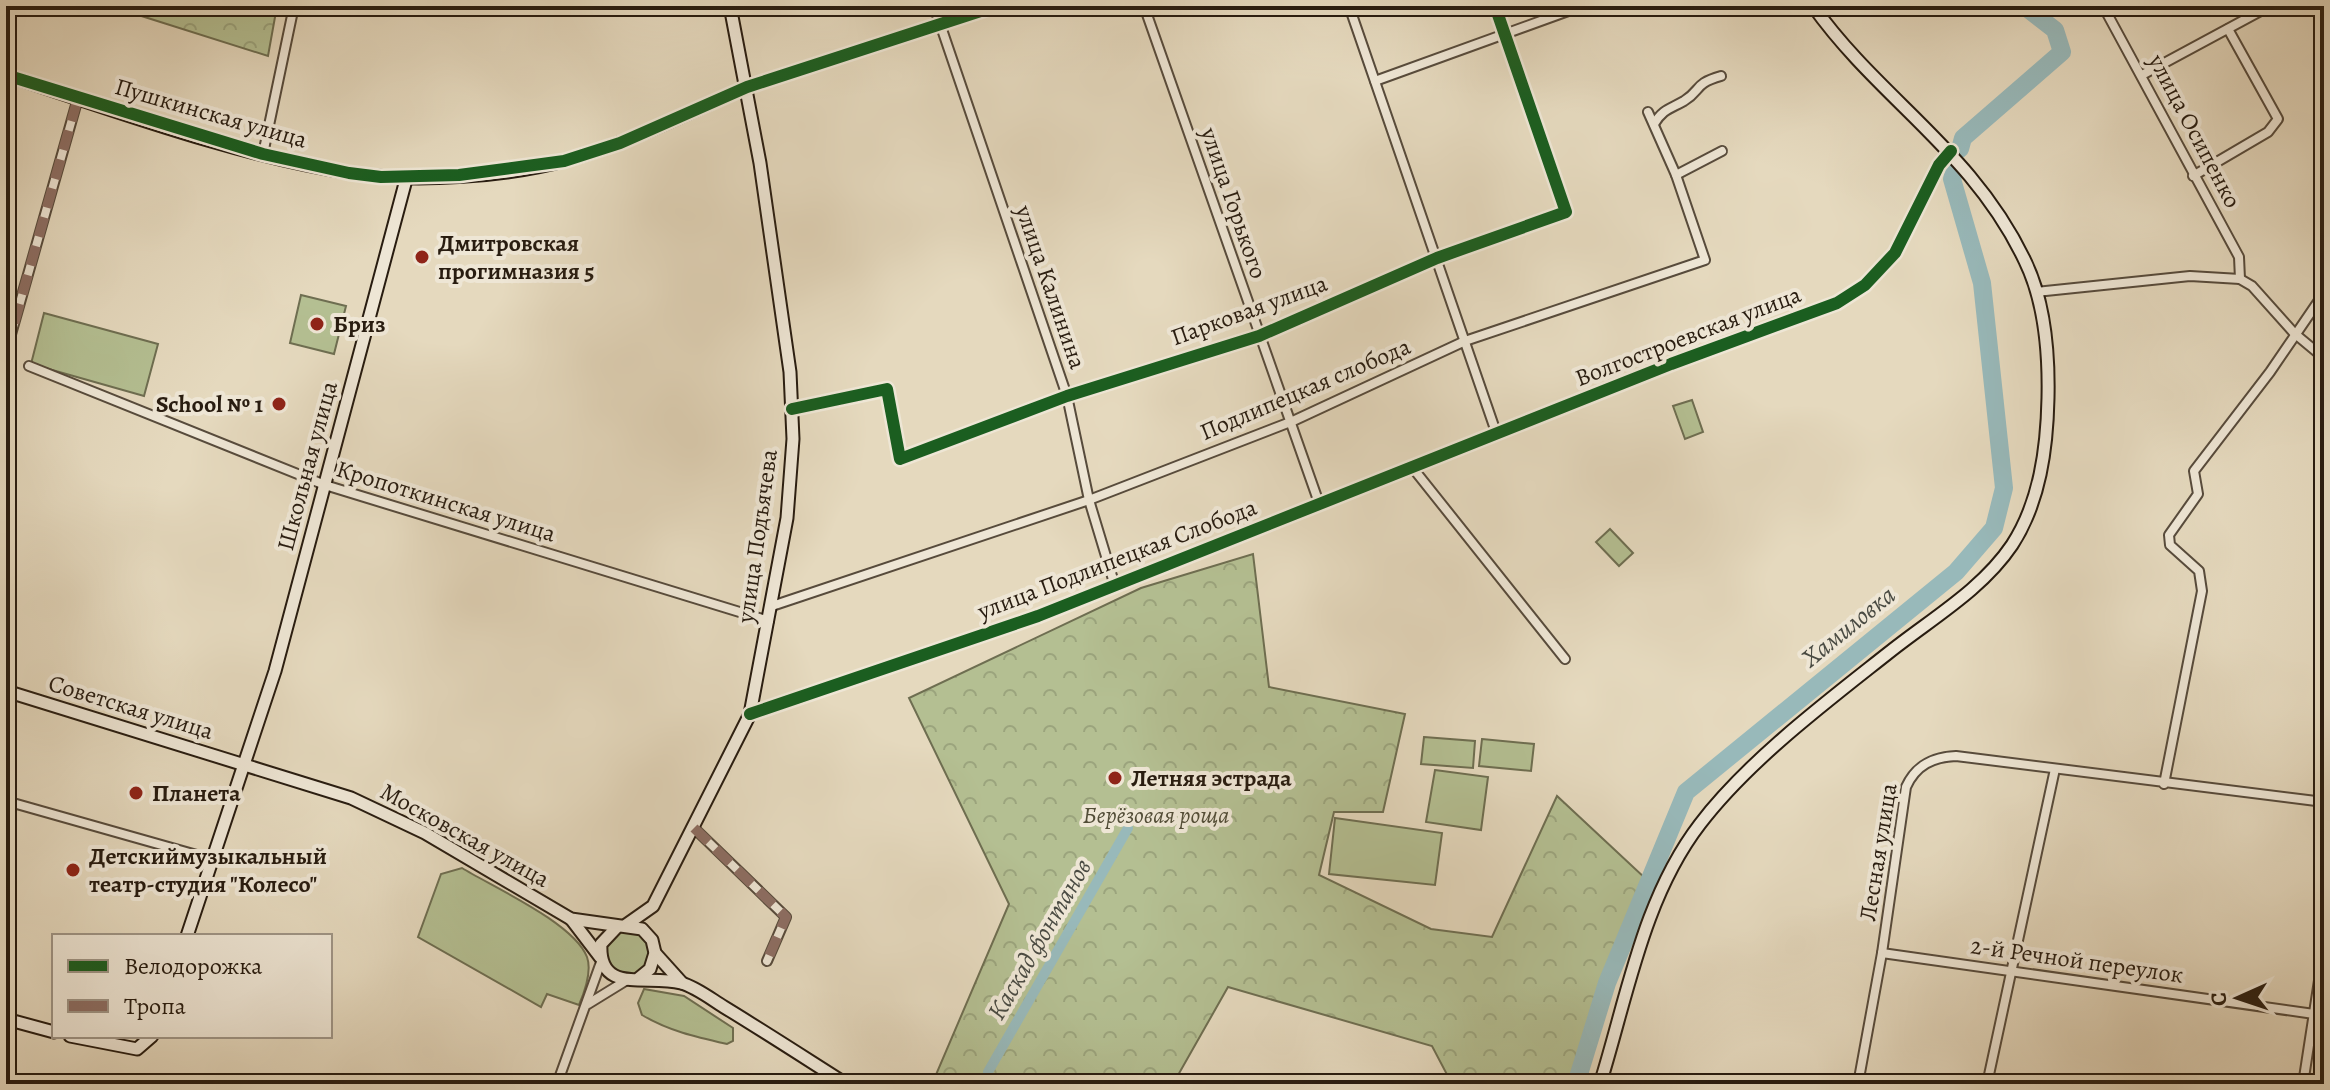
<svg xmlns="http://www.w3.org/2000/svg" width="2330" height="1090" font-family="Alegreya,serif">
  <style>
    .green { fill: #b4bf92; stroke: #6e6e51; stroke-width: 2 }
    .park { fill: url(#park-crowns); stroke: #6e6e51; stroke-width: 2 }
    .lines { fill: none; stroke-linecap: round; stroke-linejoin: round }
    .canal { stroke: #98b9ba; stroke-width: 10 }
    .river { stroke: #98b9ba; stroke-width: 18 }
    .street-casing { stroke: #574b3c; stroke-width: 12 }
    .secondary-casing { stroke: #281c10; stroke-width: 15 }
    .street { stroke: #eee6d5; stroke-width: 8 }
    .secondary { stroke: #eee6d5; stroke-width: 11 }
    .quiet { stroke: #8d6e63; stroke-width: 10; stroke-dasharray: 20 10; stroke-linecap: butt }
    .cycleway-casing { stroke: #eee6d5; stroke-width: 17 }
    .cycleway { stroke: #1b5e20; stroke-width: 12 }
    .poi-dot { fill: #8f2418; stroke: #eee6d5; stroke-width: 3 }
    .labels { text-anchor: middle; stroke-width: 8; stroke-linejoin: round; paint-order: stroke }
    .street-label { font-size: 24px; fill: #281c10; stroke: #eee6d5 }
    .poi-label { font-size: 24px; font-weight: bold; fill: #281c10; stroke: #eee6d5; text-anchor: start }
    .park-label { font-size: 24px; font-style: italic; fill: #524d37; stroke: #eee6d5 }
    .water-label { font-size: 26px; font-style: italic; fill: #4a4b43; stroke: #eee6d5 }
  </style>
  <defs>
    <pattern id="park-crowns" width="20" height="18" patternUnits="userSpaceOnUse" patternTransform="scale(2)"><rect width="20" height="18" fill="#b4bf92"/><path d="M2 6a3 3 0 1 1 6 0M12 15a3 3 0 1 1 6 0" fill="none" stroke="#9ba47d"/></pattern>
  </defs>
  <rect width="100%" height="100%" fill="#e5d9be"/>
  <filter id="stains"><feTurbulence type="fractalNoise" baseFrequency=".0025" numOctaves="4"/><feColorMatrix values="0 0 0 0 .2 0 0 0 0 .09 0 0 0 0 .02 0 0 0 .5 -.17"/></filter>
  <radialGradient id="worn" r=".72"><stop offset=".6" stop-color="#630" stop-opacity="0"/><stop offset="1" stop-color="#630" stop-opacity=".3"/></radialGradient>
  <g class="green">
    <path d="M301 295 346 306 334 354 290 343Z"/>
    <path d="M44 313 158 344 144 396 31 364Z"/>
    <path d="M1692 400 1703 432 1685 439 1673 406Z"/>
    <path d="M1610 529 1633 553 1619 566 1596 542Z"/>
    <path d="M1424 737 1475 741 1473 768 1421 764Z"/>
    <path d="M1482 739 1534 744 1531 771 1479 766Z"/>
    <path d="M1435 770 1488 777 1481 830 1426 822Z"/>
    <path d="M1335 818 1442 833 1435 885 1329 874Z"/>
    <path d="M462 868C493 887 574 923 587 957 592 971 585 991 579 1005L547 994 541 1007 418 937 441 874Z"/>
    <circle cx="627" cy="953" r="23"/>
    <path d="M644 989 684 996 733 1028V1041L727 1044C696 1037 669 1031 642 1015L638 1003Z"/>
  </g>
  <g class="park">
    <path d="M134 6H277L268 56 132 13Z"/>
    <path d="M1253 554 1269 687 1405 714 1383 812H1334L1319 875 1431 929 1492 937 1557 796 1646 879 1569 1084H1452L1432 1046 1228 987 1173 1084H932L1009 904 909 698 1141 588Z"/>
  </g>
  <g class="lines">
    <path class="canal" d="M988 1072 1128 828"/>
    <g class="river">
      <path d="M1960 149 1963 138 2062 52 2055 30 2024 6"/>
      <path d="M1576 1084 1607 983 1686 792 1956 572 1994 528 2004 488 1982 283 1952 179 1955 168"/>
    </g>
    <defs>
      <g id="street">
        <path d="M934 6 1067 396 1089 500 1115 586"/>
        <path d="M1144 6 1319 503"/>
        <path d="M1349 6 1497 435"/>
        <path d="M2103 6 2239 257 2240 279"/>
        <path d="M2142 75 2270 6"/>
        <path d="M1375 81 1582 6"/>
        <path d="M747 87 996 6"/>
        <path d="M1654 124C1663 109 1670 109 1684 101 1702 90 1693 84 1721 76"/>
        <path d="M263 154 294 6"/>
        <path d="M1676 175 1722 151"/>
        <path d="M2193 176 2268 132 2278 119 2228 29"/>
        <path d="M2036 292 2190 276 2240 279 2252 286 2294 333 2324 358"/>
        <path d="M6 352 78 98"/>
        <path d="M29 366 325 485 769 621"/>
        <path d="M792 409 887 389 900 459 1067 396 1259 336 1437 258 1566 212 1495 6"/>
        <path d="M1412 467 1565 659"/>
        <path d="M772 606 1089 500 1293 421 1465 341 1705 260 1676 175 1648 112"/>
        <path d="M750 714 1038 616 1671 364 1837 303 1865 285 1895 253 1939 165 1951 151"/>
        <path d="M2164 784 2202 591 2199 571 2170 545 2169 535 2198 494 2194 471 2270 372 2324 293"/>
        <path d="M6 801 211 859"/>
        <path d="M694 828 786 917 767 961"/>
        <path d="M1882 953 2314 1014"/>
        <path d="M588 1004 627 980"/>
        <path d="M496 1084 498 1080 539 1084"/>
        <path d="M557 1084 601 962"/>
        <path d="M1858 1084 1882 953 1906 787C1916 765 1933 757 1956 756L2324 802"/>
        <path d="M1987 1084 2055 769"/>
        <path d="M2303 1084 2324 948"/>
      </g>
      <g id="secondary">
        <path d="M6 75C117 111 235 155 350 173 413 183 506 177 567 160 629 143 688 113 747 87"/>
        <path d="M6 691 351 798 425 833 571 919 642 929 652 940 655 953 650 969 639 978"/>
        <path d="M571 919 600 957"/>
        <path d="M626 925 653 906 750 714 787 518 793 439 790 372 760 163 730 6"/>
        <path d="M617 927 601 944C598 995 648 974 681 983 696 987 711 999 724 1007 765 1032 805 1058 846 1084"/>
        <path d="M187 936 275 671 407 176"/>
        <path d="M655 953 682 983"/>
        <path d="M6 1019 54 1032"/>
        <path d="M70 1036 137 1049 152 1036"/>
        <path d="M1600 1084C1627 998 1643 898 1700 824 1748 761 1825 703 1887 654 1929 620 1981 591 2012 545 2040 502 2047 448 2048 398 2049 353 2045 302 2025 261 1973 151 1880 100 1813 6"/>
      </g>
    </defs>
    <use href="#street" class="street-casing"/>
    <use href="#secondary" class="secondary-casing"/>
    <use href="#street" class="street"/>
    <use href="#secondary" class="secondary"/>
    <g class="quiet">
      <path d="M6 352 78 98"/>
      <path d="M694 828 786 917 767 961"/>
    </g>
    <defs>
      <g id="cycleway">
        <path d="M6 75 263 154 349 173 381 177 459 175 564 161 620 143 747 87 996 6"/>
        <path d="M792 409 887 389 900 459 1067 396 1259 336 1437 258 1566 212 1495 6"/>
        <path d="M750 714 1038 616 1671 364 1837 303 1865 285 1895 253 1939 165 1951 151"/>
      </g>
    </defs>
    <use href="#cycleway" class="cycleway-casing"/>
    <use href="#cycleway" class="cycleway"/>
  </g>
  <g class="poi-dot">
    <circle cx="422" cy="257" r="8"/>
    <circle cx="317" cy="324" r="8"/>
    <circle cx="279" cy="404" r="8"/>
    <circle cx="1115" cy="778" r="8"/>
    <circle cx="136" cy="793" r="8"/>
    <circle cx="73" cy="870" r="8"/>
  </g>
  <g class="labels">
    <g class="street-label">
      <text transform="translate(211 113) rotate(16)" y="8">Пушкинская улица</text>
      <text transform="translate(2195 131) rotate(62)" y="8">улица Осипенко</text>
      <text transform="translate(1234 203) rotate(71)" y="8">улица Горького</text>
      <text transform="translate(1051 287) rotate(71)" y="8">улица Калинина</text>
      <text transform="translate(1249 310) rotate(-20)" y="8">Парковая улица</text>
      <text transform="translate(1688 336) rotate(-21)" y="8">Волгостроевская улица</text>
      <text transform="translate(1305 389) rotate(-23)" y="8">Подлипецкая слобода</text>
      <text transform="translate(307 466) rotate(-75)" y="8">Школьная улица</text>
      <text transform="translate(446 501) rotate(17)" y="8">Кропоткинская улица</text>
      <text transform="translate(757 536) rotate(-82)" y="8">улица Подъячева</text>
      <text transform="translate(1117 559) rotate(-21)" y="8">улица Подлипецкая Слобода</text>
      <text transform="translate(131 707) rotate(17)" y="8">Советская улица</text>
      <text transform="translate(465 835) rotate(29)" y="8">Московская улица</text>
      <text transform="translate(1878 852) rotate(-81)" y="8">Лесная улица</text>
      <text transform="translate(2077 960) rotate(8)" y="8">2-й Речной переулок</text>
    </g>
    <g class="poi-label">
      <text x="438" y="251">Дмитровская<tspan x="438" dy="28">прогимназия 5</tspan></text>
      <text x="333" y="332">Бриз</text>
      <text x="263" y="412" text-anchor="end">School № 1</text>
      <text x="1131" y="786">Летняя эстрада</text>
      <text x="152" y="801">Планета</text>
      <text x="89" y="864">Детскиймузыкальный<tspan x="89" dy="28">театр-студия "Колесо"</tspan></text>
    </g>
    <g class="park-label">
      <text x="1156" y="823">Берёзовая роща</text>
    </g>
    <g class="water-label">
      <text transform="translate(1848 626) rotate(-39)" y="9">Хамиловка</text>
      <text transform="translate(1039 939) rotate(-60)" y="9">Каскад фонтанов</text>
    </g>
  </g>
  <rect width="2330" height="1090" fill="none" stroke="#e5d9be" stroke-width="32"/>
  <rect x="8" y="8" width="2314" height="1074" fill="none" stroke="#281c10" stroke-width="4"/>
  <rect x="16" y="16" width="2298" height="1058" fill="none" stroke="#281c10" stroke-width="2"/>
  <rect x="52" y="934" width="280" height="104" fill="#eee6d5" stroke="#9f9586" stroke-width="2"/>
  <rect x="68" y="960" width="40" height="12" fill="#1b5e20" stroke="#9f9586" stroke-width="2"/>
  <text x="124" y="974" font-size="24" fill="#281c10">Велодорожка</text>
  <rect x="68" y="1000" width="40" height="12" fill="#8d6e63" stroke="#9f9586" stroke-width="2"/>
  <text x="124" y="1014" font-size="24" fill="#281c10">Тропа</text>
  <g transform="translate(2238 998) rotate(267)" stroke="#eee6d5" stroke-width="6" paint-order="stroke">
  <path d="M0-6L14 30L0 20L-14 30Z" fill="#281c10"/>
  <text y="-12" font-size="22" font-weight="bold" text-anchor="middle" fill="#281c10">С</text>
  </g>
  <rect width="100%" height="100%" filter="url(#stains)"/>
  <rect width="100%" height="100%" fill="url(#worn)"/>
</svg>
